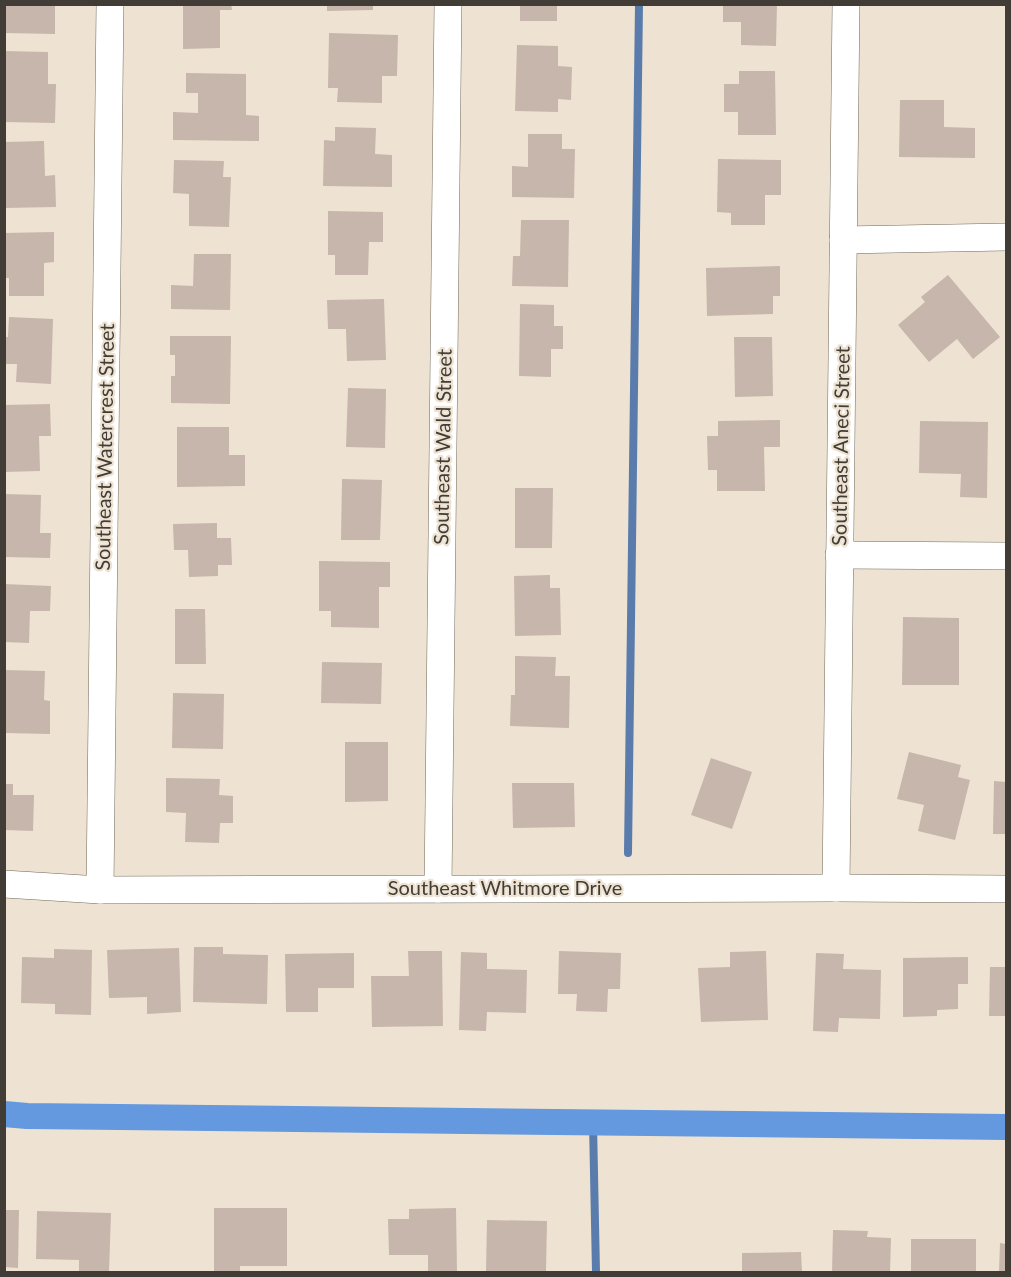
<svg xmlns="http://www.w3.org/2000/svg" width="1011" height="1277" font-family="Lato,sans-serif">
  <style>
    .lines { fill: none; stroke-linecap: round; stroke-linejoin: round }
    .stream { stroke: #5a7cac; stroke-width: 8 }
    .canal { stroke: #6498df; stroke-width: 26 }
    .building { fill: #c7b6ab }
    .street-casing { stroke: #72695a; stroke-width: 28 }
    .street { stroke: #fff; stroke-width: 27 }
    .labels { text-anchor: middle; stroke-width: 4.5; stroke-linejoin: round; paint-order: stroke }
    .street-label { font-size: 20px; fill: #413c36; stroke: #eee3d2 }
  </style>
  <rect width="100%" height="100%" fill="#eee3d2"/>
  <g class="lines">
    <g class="stream">
      <path d="M628 853 639 4"/>
      <path d="M593 1123 596 1272"/>
    </g>
    <path class="canal" d="M4 1114 27 1116 1006 1127"/>
  </g>
  <g class="building">
    <path d="M4 4 55 5V34L4 33Z"/>
    <path d="M183 4H231L232 10H220V48L183 49Z"/>
    <path d="M327 4H373V10L327 11Z"/>
    <rect x="520" y="4" width="37" height="17"/>
    <path d="M723 4H777L776 46 741 45V22H723Z"/>
    <path d="M329 33 398 35 397 76H382V103L337 102 338 88H328Z"/>
    <path d="M517 45 558 46V66L572 67 571 100 558 99V112L515 111Z"/>
    <path d="M4 51 48 52V84H56L55 123 4 122Z"/>
    <path d="M739 71H775L776 135H738V112H724V84H739Z"/>
    <path d="M186 73 246 74V115L259 116V141L173 140V112L198 113V93H186Z"/>
    <path d="M900 100H944V127L975 128V158L899 157Z"/>
    <path d="M335 127 376 128 375 154 392 155V187L323 186 324 140 335 141Z"/>
    <path d="M528 134H562V149H575L574 198 512 197V166L528 167Z"/>
    <path d="M44 141 45 176 55 175 56 207 4 208V142Z"/>
    <path d="M718 159 781 160V195H765V225H731V213L717 212Z"/>
    <path d="M174 160 224 161 223 177H231L229 227 189 226V194L173 193Z"/>
    <path d="M328 211 383 212V242H369L368 275H335V255H328Z"/>
    <path d="M521 220H569L568 287 512 286 513 256H520Z"/>
    <path d="M54 232V262L44 263V296H9V278H4V233Z"/>
    <path d="M194 254H231L230 310 171 309V285L193 286Z"/>
    <path d="M780 266V296H773V314L707 316 706 268Z"/>
    <path d="M948 275 1000 337 973 359 957 339 929 362 898 325 925 302 921 297Z"/>
    <path d="M384 299 386 360 347 361 346 329H328L327 300Z"/>
    <path d="M520 304 554 305V326H563V349H551V377L519 376Z"/>
    <path d="M9 317 53 319 51 384 16 382 17 364H4L6 337H8Z"/>
    <path d="M170 336H231L230 404 171 403V376H175V355H170Z"/>
    <path d="M734 337H772L773 396 735 397Z"/>
    <path d="M348 388 386 389 385 448 346 447Z"/>
    <path d="M50 404 51 436H39L40 471 4 472V405Z"/>
    <path d="M780 420V447H764L765 491H717V470H708L707 436H718V421Z"/>
    <path d="M920 421 988 422 987 498 960 497 961 474 919 473Z"/>
    <path d="M177 427H229V455H245V486L177 487Z"/>
    <path d="M342 479 382 480 380 540H341Z"/>
    <path d="M515 488H553L552 548H515Z"/>
    <path d="M4 494 41 495 40 533H51L50 558 4 557Z"/>
    <path d="M217 523V538H231L232 565H218V576L189 577 188 550H174L173 524Z"/>
    <path d="M319 561 390 562V587H379V628L331 627V611H319Z"/>
    <path d="M550 575V588H560L561 635 515 636 514 576Z"/>
    <path d="M4 584 51 586 50 611H30L29 643 4 642Z"/>
    <path d="M175 609H205L206 664H175Z"/>
    <path d="M903 617 959 618V685H902Z"/>
    <path d="M515 656 556 657 555 676H570L569 728 510 726 511 695H515Z"/>
    <path d="M322 662 382 663 381 704 321 703Z"/>
    <path d="M4 670 45 671 44 700 50 701V734L4 733Z"/>
    <path d="M173 693 224 694 223 749 172 748Z"/>
    <path d="M345 742H388V801L345 802Z"/>
    <path d="M909 752 961 765 958 777 970 780 955 840 918 831 924 805 897 799Z"/>
    <path d="M711 758 752 772 732 829 691 815Z"/>
    <path d="M166 778 220 779 219 795 233 796V823H220L219 843 185 842 186 813 166 812Z"/>
    <path d="M994 781 1006 782V834H993Z"/>
    <path d="M512 783H574L575 827 513 828Z"/>
    <path d="M4 784H13V795H34L33 831 4 830Z"/>
    <path d="M194 947H223V954L268 955 267 1004 193 1002Z"/>
    <path d="M179 948 181 1012 147 1014V997L109 998 107 950Z"/>
    <path d="M54 949 92 950 91 1015 55 1014V1004L21 1003 22 957 54 958Z"/>
    <path d="M408 951H442L443 1026 372 1027 371 976H409Z"/>
    <path d="M559 951 621 953 620 989H608L607 1012 576 1011 577 994H558Z"/>
    <path d="M766 951 768 1020 701 1022 698 968 730 967V952Z"/>
    <path d="M461 952 487 953V969L527 970 526 1013 487 1012 486 1031 459 1030Z"/>
    <path d="M354 953V988H318V1012H286L285 954Z"/>
    <path d="M816 953 844 954 843 969 881 970 880 1019 839 1018 838 1032 813 1031Z"/>
    <path d="M968 957V984H958V1009L937 1010V1016L903 1017V958Z"/>
    <path d="M990 967H1006V1016H989Z"/>
    <path d="M214 1208H287V1266H240V1272H214Z"/>
    <path d="M456 1208 457 1272H428V1255H389L388 1219H409V1209Z"/>
    <path d="M4 1210H19L18 1268 4 1267Z"/>
    <path d="M37 1211 111 1213 109 1272H79V1260L36 1259Z"/>
    <path d="M487 1220 547 1221 546 1272H486Z"/>
    <path d="M833 1230 868 1231 867 1237 891 1238 890 1272H832Z"/>
    <rect x="911" y="1239" width="65" height="33"/>
    <path d="M1000 1243 1006 1244V1272H999Z"/>
    <path d="M801 1252 802 1272H742V1253Z"/>
  </g>
  <g class="lines">
    <defs>
      <g id="street">
        <path d="M843 240 1006 237"/>
        <path d="M839 555 1006 556"/>
        <path d="M4 884 100 890 836 888 1006 889"/>
        <path d="M836 888 846 4"/>
        <path d="M438 889 448 4"/>
        <path d="M100 890 110 4"/>
      </g>
    </defs>
    <use href="#street" class="street-casing"/>
    <use href="#street" class="street"/>
  </g>
  <g class="labels">
    <g class="street-label">
      <text transform="translate(841 446) rotate(-89)" y="7">Southeast Aneci Street</text>
      <text transform="translate(105 447) rotate(-89)" y="7">Southeast Watercrest Street</text>
      <text transform="translate(443 447) rotate(-89)" y="7">Southeast Wald Street</text>
      <text x="505" y="895">Southeast Whitmore Drive</text>
    </g>
  </g>
  <rect width="1011" height="1277" fill="none" stroke="#413c36" stroke-width="12"/>
</svg>
